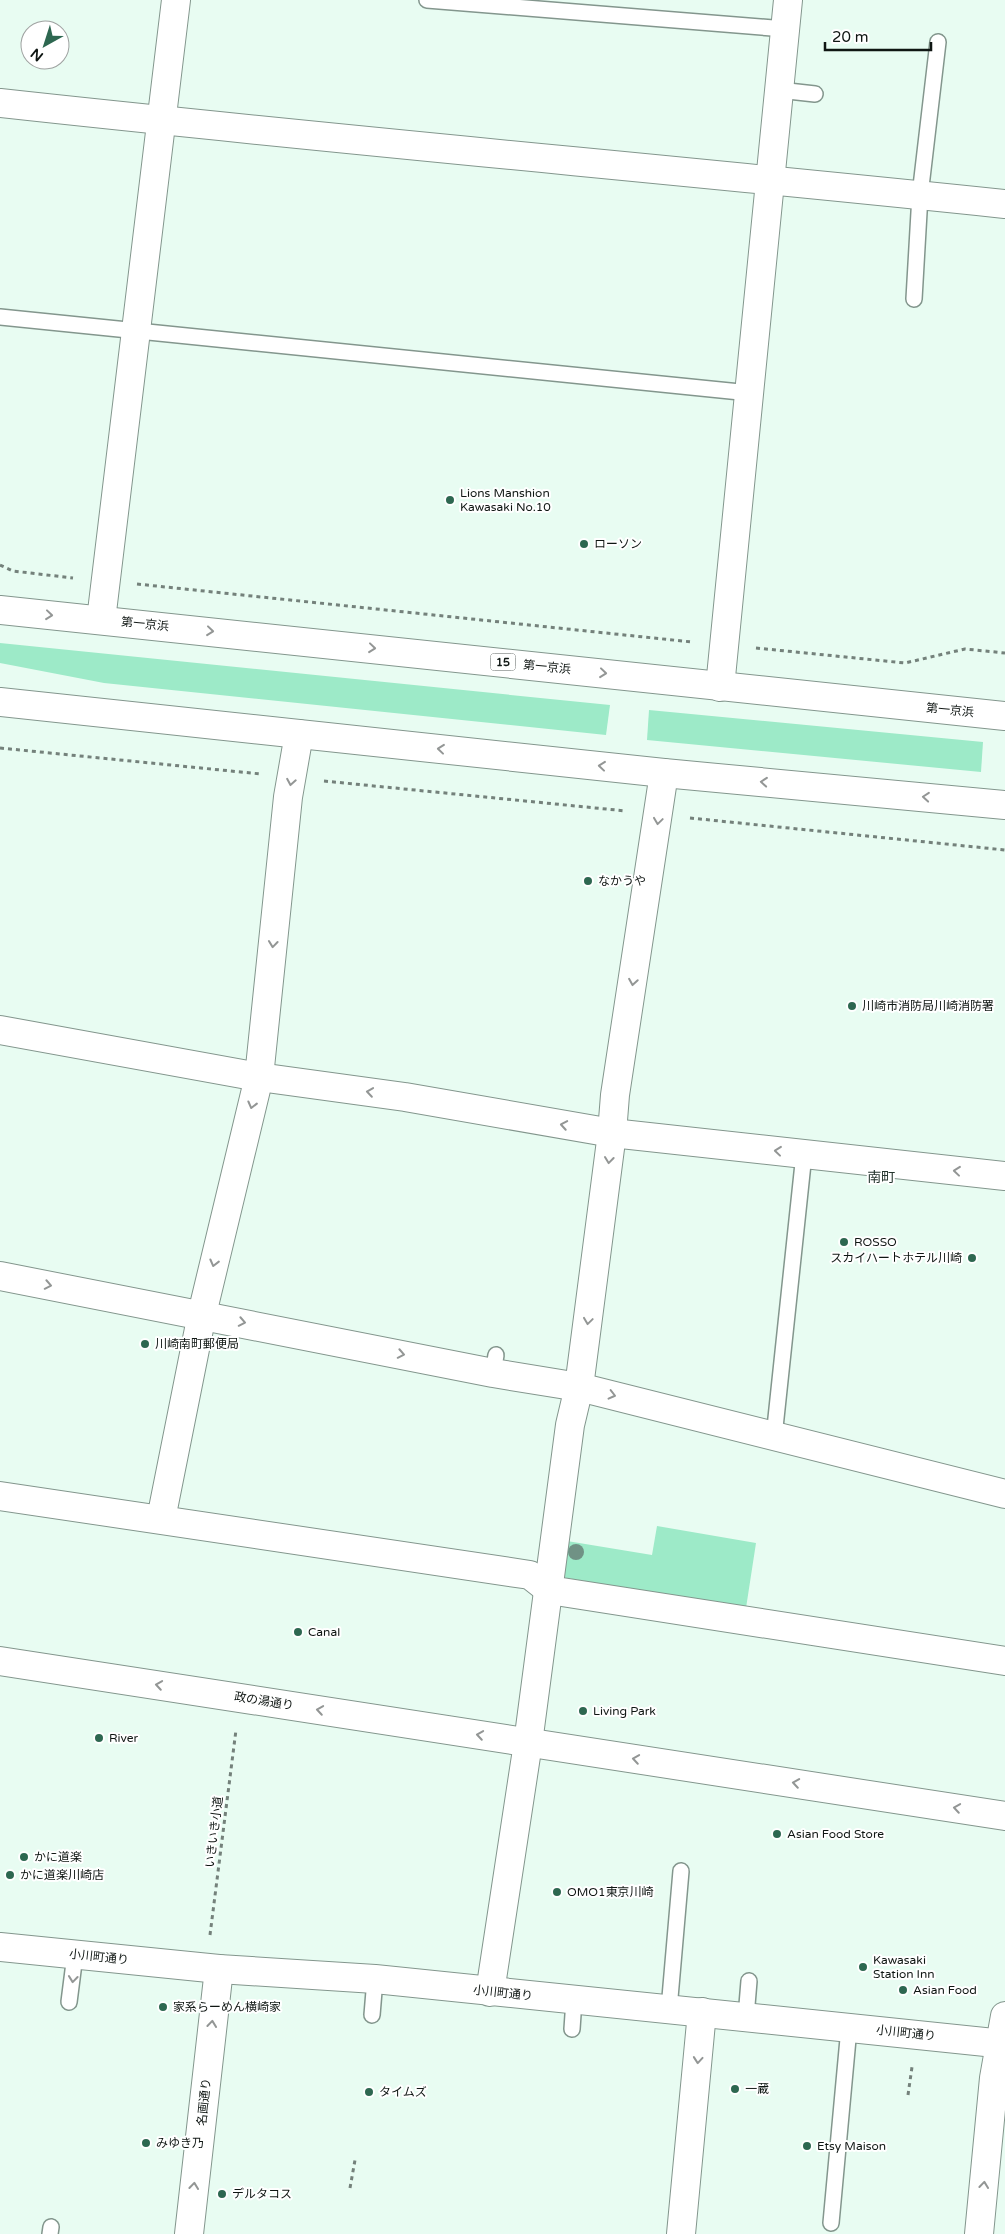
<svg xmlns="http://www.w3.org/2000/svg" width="1005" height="2234" font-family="'Varela Round','Noto Sans JP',sans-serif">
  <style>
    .green { fill: #9deac8 }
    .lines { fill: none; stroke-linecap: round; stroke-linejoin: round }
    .lane-casing { stroke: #83968d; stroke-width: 18 }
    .street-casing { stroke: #83968d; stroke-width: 30 }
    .secondary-casing { stroke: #83968d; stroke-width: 30 }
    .highway-casing { stroke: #83968d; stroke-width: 30 }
    .path { stroke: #74817b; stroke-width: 3; stroke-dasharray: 4 4; stroke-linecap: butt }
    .lane { stroke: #fff; stroke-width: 15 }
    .street { stroke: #fff; stroke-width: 28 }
    .secondary { stroke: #fff; stroke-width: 28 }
    .highway { stroke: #fff; stroke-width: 28 }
    .tree { fill: #709285 }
    .oneway { stroke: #939695 }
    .poi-dot { fill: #2d6750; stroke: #fff; stroke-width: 2 }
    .labels { text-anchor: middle; stroke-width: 4; stroke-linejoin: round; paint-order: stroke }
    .shield { fill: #fff; stroke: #575c5a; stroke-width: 1 }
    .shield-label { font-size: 11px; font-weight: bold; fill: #0f1613 }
    .poi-label { font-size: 12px; fill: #0f1613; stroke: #fff; text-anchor: start }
    .street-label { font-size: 12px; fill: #0f1613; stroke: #fff }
    .neighbourhood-label { font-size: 14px; fill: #26362f; stroke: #fff }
  </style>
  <rect width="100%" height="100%" fill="#e8fcf2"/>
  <g class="green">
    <path d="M0 643 610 705 606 735 104 683 0 663Z"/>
    <path d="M649 710 983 742 981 772 647 740Z"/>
    <path d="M657 1526 756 1543 746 1608 561 1577 567 1541 652 1555Z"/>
  </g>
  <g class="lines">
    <defs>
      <g id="lane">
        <path d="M427 0 785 29"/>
        <path d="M779 90 815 94"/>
        <path d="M914 299 920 195 938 42"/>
        <path d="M0 317 750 393"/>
        <path d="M493 1373 496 1355"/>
        <path d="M774 1437 804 1154"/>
        <path d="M69 2002 75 1955"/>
        <path d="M669 2009 681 1871"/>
        <path d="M372 2015 375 1979"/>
        <path d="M746 2017 749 1981"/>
        <path d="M572 2029 574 2000"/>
        <path d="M831 2223 849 2028"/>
        <path d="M50 2234 51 2227"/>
      </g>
      <g id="street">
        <path d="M0 103C335 140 670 169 1005 204"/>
        <path d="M101 620 176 0"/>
        <path d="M0 1030 259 1077 405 1097 612 1133 1005 1176"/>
        <path d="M0 1276 493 1373 579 1387 1005 1494"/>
        <path d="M0 1496 530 1575 549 1590 1005 1661"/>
        <path d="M161 1519 202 1314 259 1077 288 797 299 734"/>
        <path d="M0 1661 1005 1816"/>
        <path d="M490 1992 528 1743 570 1425 579 1387 612 1133 615 1095 664 773"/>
        <path d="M189 2234 219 1969"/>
        <path d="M681 2234 702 2012"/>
        <path d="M979 2234 994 2078 1005 2016"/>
      </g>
      <g id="secondary">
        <path d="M720 687 788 0"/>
        <path d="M0 1947 219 1969 375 1979 1005 2044"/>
      </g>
      <g id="highway">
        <path d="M0 610 1005 716"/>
        <path d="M0 702 664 773 1005 805"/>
      </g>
    </defs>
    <use href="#lane" class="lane-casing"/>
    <use href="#street" class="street-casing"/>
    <use href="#secondary" class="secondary-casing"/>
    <use href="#highway" class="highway-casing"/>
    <g class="path">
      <path d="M0 565 13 571 73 578"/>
      <path d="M137 584 692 642"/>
      <path d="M756 648 905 663 965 649 1005 653"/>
      <path d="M0 748 261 774"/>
      <path d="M324 781 626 811"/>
      <path d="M690 818 1005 850"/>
      <path d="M210 1935 236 1730"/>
      <path d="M908 2095 912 2067"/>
      <path d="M350 2188 355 2160"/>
    </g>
    <use href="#lane" class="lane"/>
    <use href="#street" class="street"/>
    <use href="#secondary" class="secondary"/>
    <use href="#highway" class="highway"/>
  </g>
  <circle class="tree" cx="576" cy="1552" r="8"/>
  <defs><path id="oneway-chevron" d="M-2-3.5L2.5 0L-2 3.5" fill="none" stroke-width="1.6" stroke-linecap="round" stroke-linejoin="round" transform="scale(1.25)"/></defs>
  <g class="oneway">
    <use href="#oneway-chevron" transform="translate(49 615) rotate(6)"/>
    <use href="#oneway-chevron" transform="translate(210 631) rotate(6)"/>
    <use href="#oneway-chevron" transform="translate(372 648) rotate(6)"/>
    <use href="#oneway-chevron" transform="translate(603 673) rotate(6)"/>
    <use href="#oneway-chevron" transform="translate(441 749) rotate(-174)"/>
    <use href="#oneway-chevron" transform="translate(602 766) rotate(-174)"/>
    <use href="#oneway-chevron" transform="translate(291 782) rotate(100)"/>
    <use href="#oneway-chevron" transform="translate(764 782) rotate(-175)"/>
    <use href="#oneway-chevron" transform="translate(926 797) rotate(-175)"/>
    <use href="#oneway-chevron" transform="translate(658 821) rotate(98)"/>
    <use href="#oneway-chevron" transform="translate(273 944) rotate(96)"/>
    <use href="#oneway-chevron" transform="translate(633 982) rotate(99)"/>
    <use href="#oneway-chevron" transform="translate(370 1092) rotate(-172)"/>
    <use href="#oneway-chevron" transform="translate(252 1105) rotate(104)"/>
    <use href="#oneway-chevron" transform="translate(564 1125) rotate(-170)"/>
    <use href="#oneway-chevron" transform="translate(778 1151) rotate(-174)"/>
    <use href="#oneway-chevron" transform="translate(609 1160) rotate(97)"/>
    <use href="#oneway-chevron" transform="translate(957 1171) rotate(-174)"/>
    <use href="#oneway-chevron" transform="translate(214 1263) rotate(104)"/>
    <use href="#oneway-chevron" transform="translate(48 1285) rotate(11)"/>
    <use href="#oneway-chevron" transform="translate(588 1321) rotate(98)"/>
    <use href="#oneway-chevron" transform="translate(242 1322) rotate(11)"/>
    <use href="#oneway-chevron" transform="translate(401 1354) rotate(11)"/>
    <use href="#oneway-chevron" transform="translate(612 1395) rotate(14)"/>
    <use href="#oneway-chevron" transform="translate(159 1685) rotate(-171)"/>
    <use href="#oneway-chevron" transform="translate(320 1710) rotate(-171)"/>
    <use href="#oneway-chevron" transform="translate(480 1735) rotate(-171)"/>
    <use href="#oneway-chevron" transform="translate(636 1759) rotate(-171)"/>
    <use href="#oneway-chevron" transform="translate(796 1783) rotate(-171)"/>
    <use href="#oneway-chevron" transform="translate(957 1808) rotate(-171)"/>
    <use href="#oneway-chevron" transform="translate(73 1979) rotate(96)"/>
    <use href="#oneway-chevron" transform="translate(212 2024) rotate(-84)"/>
    <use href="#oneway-chevron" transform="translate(698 2060) rotate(95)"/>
    <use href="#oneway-chevron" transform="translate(984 2185) rotate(-84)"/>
    <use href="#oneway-chevron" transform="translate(194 2186) rotate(-84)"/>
  </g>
  <g class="poi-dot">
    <circle cx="450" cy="500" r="5"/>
    <circle cx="584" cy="544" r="5"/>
    <circle cx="588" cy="881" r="5"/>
    <circle cx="852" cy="1006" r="5"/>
    <circle cx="844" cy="1242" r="5"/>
    <circle cx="972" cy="1258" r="5"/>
    <circle cx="145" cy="1344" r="5"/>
    <circle cx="298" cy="1632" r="5"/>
    <circle cx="583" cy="1711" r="5"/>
    <circle cx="99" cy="1738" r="5"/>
    <circle cx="777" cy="1834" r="5"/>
    <circle cx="24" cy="1857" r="5"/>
    <circle cx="10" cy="1875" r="5"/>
    <circle cx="557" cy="1892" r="5"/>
    <circle cx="863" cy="1967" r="5"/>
    <circle cx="903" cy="1990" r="5"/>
    <circle cx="163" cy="2007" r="5"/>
    <circle cx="735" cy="2089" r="5"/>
    <circle cx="369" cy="2092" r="5"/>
    <circle cx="146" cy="2143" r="5"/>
    <circle cx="807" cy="2146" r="5"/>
    <circle cx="222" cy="2194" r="5"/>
  </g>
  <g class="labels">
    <rect class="shield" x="490.5" y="653.5" width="25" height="17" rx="4"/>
    <g class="shield-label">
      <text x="503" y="666">15</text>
    </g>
    <g class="poi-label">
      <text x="460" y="497">Lions Manshion<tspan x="460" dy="14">Kawasaki No.10</tspan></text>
      <text x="594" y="548">ローソン</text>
      <text x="598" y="885">なかうや</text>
      <text x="862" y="1010">川崎市消防局川崎消防署</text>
      <text x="854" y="1246">ROSSO</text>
      <text x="962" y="1262" text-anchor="end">スカイハートホテル川崎</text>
      <text x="155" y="1348">川崎南町郵便局</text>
      <text x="308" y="1636">Canal</text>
      <text x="593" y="1715">Living Park</text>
      <text x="109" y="1742">River</text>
      <text x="787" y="1838">Asian Food Store</text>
      <text x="34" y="1861">かに道楽</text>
      <text x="20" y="1879">かに道楽川崎店</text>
      <text x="567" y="1896">OMO1東京川崎</text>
      <text x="873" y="1964">Kawasaki<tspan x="873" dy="14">Station Inn</tspan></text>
      <text x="913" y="1994">Asian Food</text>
      <text x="173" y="2011">家系らーめん横崎家</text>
      <text x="745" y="2093">一蔵</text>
      <text x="379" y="2096">タイムズ</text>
      <text x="156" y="2147">みゆき乃</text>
      <text x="817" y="2150">Etsy Maison</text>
      <text x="232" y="2198">デルタコス</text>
    </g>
    <g class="street-label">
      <text transform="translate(145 624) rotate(6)" y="4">第一京浜</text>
      <text transform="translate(547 667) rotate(6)" y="4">第一京浜</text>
      <text transform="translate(950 710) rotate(6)" y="4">第一京浜</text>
      <text transform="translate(264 1701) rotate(9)" y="4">政の湯通り</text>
      <text transform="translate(214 1832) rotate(-83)" y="4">いきいき小道</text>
      <text transform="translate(99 1957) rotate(6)" y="4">小川町通り</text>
      <text transform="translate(503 1993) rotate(6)" y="4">小川町通り</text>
      <text transform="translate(906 2033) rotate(6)" y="4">小川町通り</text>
      <text transform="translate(204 2102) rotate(-84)" y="4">名画通り</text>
    </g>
    <g class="neighbourhood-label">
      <text x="881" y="1182">南町</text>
    </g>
  </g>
  <g transform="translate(45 45) rotate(219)"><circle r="24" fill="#ffffff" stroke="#9fa2a1"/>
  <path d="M0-4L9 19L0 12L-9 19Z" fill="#2d6750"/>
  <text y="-8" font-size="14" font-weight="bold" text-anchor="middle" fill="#0f1613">N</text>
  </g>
  <path d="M825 42v8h106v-8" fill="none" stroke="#0f1613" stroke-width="2.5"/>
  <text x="832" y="42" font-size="15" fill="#0f1613" stroke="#ffffff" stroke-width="4" paint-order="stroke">20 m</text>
</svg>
